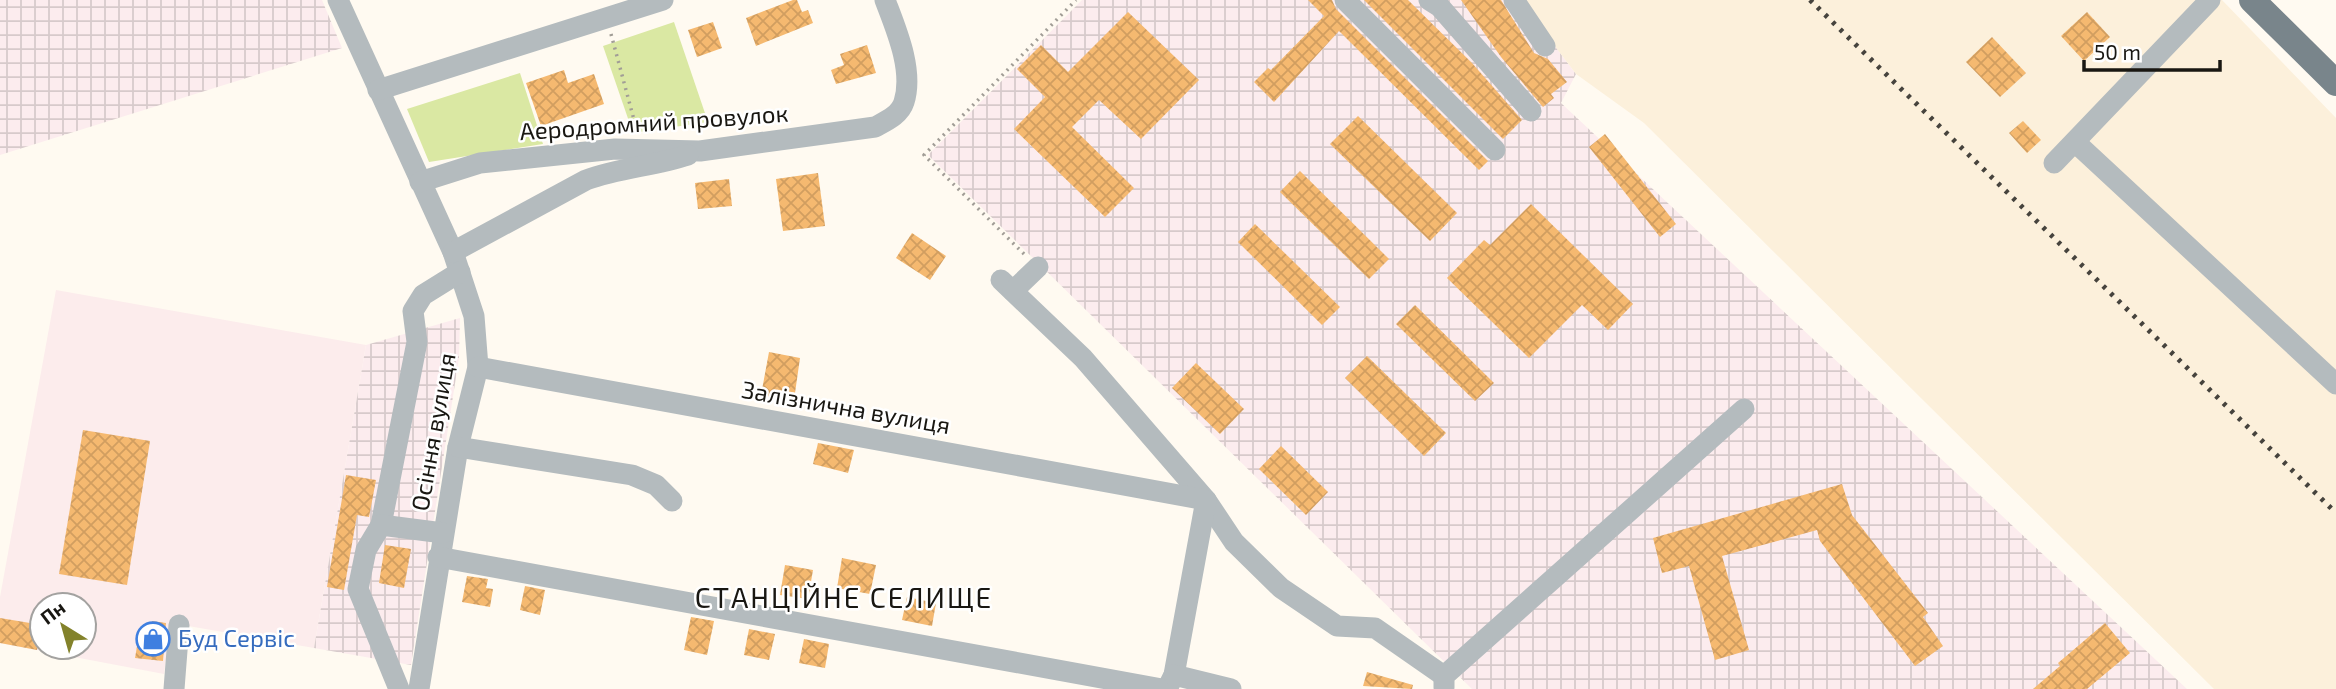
<svg xmlns="http://www.w3.org/2000/svg" width="2336" height="689" font-family="'Exo 2',sans-serif">
  <style>
    .commercial { fill: #fcecec; fill-rule: evenodd }
    .industrial { fill: url(#industrial-grid) }
    .built { fill: #fcf0db }
    .grass { fill: #dae8a3 }
    .building { fill: url(#building-cross-hatch) }
    .lines { fill: none; stroke-linecap: round; stroke-linejoin: round }
    .path { stroke: #a19d96; stroke-width: 3.5; stroke-dasharray: 2 5; stroke-linecap: butt }
    .minor { stroke: #b4bbbe; stroke-width: 21 }
    .major { stroke: #79858b; stroke-width: 26 }
    .rail { stroke: #46433d; stroke-width: 5; stroke-dasharray: 3.5 7; stroke-linecap: butt }
    .labels { text-anchor: middle; stroke-width: 5; stroke-linejoin: round; paint-order: stroke }
    .street-label { font-size: 24px; fill: #191712; stroke: #fff }
    .shop-label { font-size: 24px; fill: #366cbe; stroke: #fff; text-anchor: start }
    .quarter-label { font-size: 28px; letter-spacing: 2px; fill: #191712; stroke: #fff }
  </style>
  <defs>
    <pattern id="industrial-grid" width="8" height="8" patternUnits="userSpaceOnUse" patternTransform="scale(1.75)"><rect width="8" height="8" fill="#fcecee"/><path d="M0 4h8M4 0v8" fill="none" stroke="#d7cacb"/></pattern>
    <pattern id="building-cross-hatch" width="8" height="8" patternUnits="userSpaceOnUse" patternTransform="scale(1.75)"><rect width="8" height="8" fill="#f5b970"/><path d="M0 0l8 8M0 8l8-8" fill="none" stroke="#d19e60"/></pattern>
  </defs>
  <rect width="100%" height="100%" fill="#fffaf1"/>
  <path class="commercial" d="M56 290 366 345 314 648 171 623 164 674 0 643V597ZM42 605H84V647H42Z"/>
  <g class="industrial">
    <path d="M0 0H322L342 48 0 155Z"/>
    <path d="M1082 0H1520L1576 74 1561 103 2187 689H1472L928 155Z"/>
    <path d="M460 318 459 358 411 665 314 648 366 345Z"/>
  </g>
  <path class="built" d="M1520 0H2222L2336 118V689H2214L1644 123 1576 74Z"/>
  <g class="grass">
    <path d="M674 22 708 122 633 133 603 46Z"/>
    <path d="M520 73 543 144 429 162 407 109Z"/>
  </g>
  <g class="building">
    <path d="M793 0H797L802 12 808 10 813 23 756 46 746 18Z"/>
    <path d="M1308 0H1332L1336 9 1488 161 1479 170 1339 31 1274 102 1254 82 1268 68 1271 70 1324 16Z"/>
    <path d="M1364 0H1408L1472 63 1522 120 1503 139Z"/>
    <path d="M1461 0H1501L1534 53 1548 59 1567 82 1551 94 1554 98 1543 107 1501 57Z"/>
    <path d="M1128 12 1199 80 1141 139 1099 100 1072 127 1134 188 1105 217 1014 129 1045 97 1017 69 1041 45 1068 72Z"/>
    <path d="M2087 12 2110 37 2084 61 2061 36Z"/>
    <path d="M713 22 722 48 697 57 688 30Z"/>
    <path d="M1992 37 2026 73 2000 97 1966 62Z"/>
    <path d="M867 45 876 73 836 84 831 70 844 65 840 54Z"/>
    <path d="M564 70 568 83 594 74 604 104 541 126 526 83Z"/>
    <path d="M1358 116 1457 213 1430 241 1330 144Z"/>
    <path d="M2023 121 2041 140 2027 153 2009 133Z"/>
    <path d="M1605 134 1676 224 1660 237 1589 147Z"/>
    <path d="M1300 171 1389 259 1369 279 1280 192Z"/>
    <path d="M818 173 825 226 783 231 776 179Z"/>
    <path d="M729 179 732 206 698 209 695 183Z"/>
    <path d="M1531 204 1633 304 1608 330 1582 305 1529 358 1447 278 1484 240 1490 245Z"/>
    <path d="M1255 224 1340 307 1322 325 1238 242Z"/>
    <path d="M912 233 946 256 930 280 896 258Z"/>
    <path d="M1415 305 1494 383 1475 401 1396 324Z"/>
    <path d="M769 352 800 358 795 393 785 391 783 399 761 395Z"/>
    <path d="M1367 356 1446 433 1424 456 1345 378Z"/>
    <path d="M1196 363 1244 409 1220 434 1172 388Z"/>
    <path d="M83 430 150 441 127 585 59 574Z"/>
    <path d="M818 443 854 450 848 473 813 464Z"/>
    <path d="M1281 446 1328 492 1306 515 1259 469Z"/>
    <path d="M346 475 376 480 369 517 357 515 344 590 327 587Z"/>
    <path d="M1842 484 1852 515 1928 613 1923 617 1943 646 1915 666 1820 541 1817 530 1722 556 1749 650 1715 660 1689 566 1662 573 1653 538Z"/>
    <path d="M385 545 411 549 404 588 379 583Z"/>
    <path d="M842 558 876 565 870 594 837 588Z"/>
    <path d="M785 565 813 570 808 599 780 595Z"/>
    <path d="M467 576 488 579 486 588 493 589 490 607 462 602Z"/>
    <path d="M525 586 545 590 540 615 520 610Z"/>
    <path d="M907 597 936 603 932 626 902 620Z"/>
    <path d="M691 617 714 621 707 655 684 650Z"/>
    <path d="M0 618 42 625 37 650 0 643Z"/>
    <path d="M152 621 166 623 163 661 135 658 139 635 150 636Z"/>
    <path d="M2105 623 2130 653 2087 689H2033L2060 666 2058 663Z"/>
    <path d="M749 629 775 634 769 660 744 655Z"/>
    <path d="M804 639 829 644 825 668 799 663Z"/>
    <path d="M1367 672 1413 685 1412 689 1363 686Z"/>
  </g>
  <g class="lines">
    <g class="path">
      <path d="M611 34 637 131"/>
      <path d="M1024 254 924 155 1076 0"/>
    </g>
    <g class="minor">
      <path d="M338 0 453 252 474 316 478 367 458 447 419 689"/>
      <path d="M1345 0 1495 150"/>
      <path d="M1429 0 1440 7 1531 111"/>
      <path d="M1514 0 1545 46"/>
      <path d="M378 90 663 0"/>
      <path d="M2075 142 2336 384"/>
      <path d="M2054 163 2210 0"/>
      <path d="M420 182 480 163 615 149 700 151 875 127C886 121 900 115 904 102 914 70 896 29 885 0"/>
      <path d="M453 252 586 180C619 168 654 166 688 155"/>
      <path d="M1001 280 1083 358 1206 500 1234 542 1281 588 1337 626 1375 628 1444 676"/>
      <path d="M1013 291 1038 267"/>
      <path d="M478 367 1206 500 1174 675 1167 689"/>
      <path d="M458 447 632 475 656 485 672 501"/>
      <path d="M381 525 417 342 413 311 423 295 460 272"/>
      <path d="M438 557 1162 689"/>
      <path d="M1174 675 1231 689"/>
      <path d="M1444 687V676L1744 409"/>
      <path d="M174 689 179 625"/>
      <path d="M399 689 358 589 366 550 381 525 443 533"/>
    </g>
    <path class="major" d="M2252 0 2336 83"/>
    <path class="rail" d="M1810 0 2336 513"/>
  </g>
  <defs>
    <symbol id="shop-ring" viewBox="-11 -11 22 22"><circle r="9.5" fill="#fff" stroke="#3f7fe0" stroke-width="1.5"/><path d="M-5-2.5h2.3a2.7 3.5 0 0 1 5.4 0H5L5.5 6h-11ZM-1.5-2.5h3a1.5 2.3 0 0 0-3 0Z" fill="#3f7fe0"/></symbol>
  </defs>
  <g fill-rule="evenodd">
    <use href="#shop-ring" x="134" y="620" width="38" height="38"/>
  </g>
  <g class="labels">
    <g class="street-label">
      <text transform="translate(654 123) rotate(-4)" y="8">Аеродромний провулок</text>
      <text transform="translate(846 408) rotate(10)" y="8">Залізнична вулиця</text>
      <text transform="translate(434 432) rotate(-80)" y="8">Осіння вулиця</text>
    </g>
    <g class="shop-label">
      <text x="178" y="647">Буд Сервіс</text>
    </g>
    <g class="quarter-label">
      <text x="844" y="608">СТАНЦІЙНЕ СЕЛИЩЕ</text>
    </g>
  </g>
  <g transform="translate(63 626) rotate(323)"><circle r="33" fill="#ffffff" stroke="#a3a2a0" stroke-width="2"/>
  <path d="M0-5L12 26L0 18L-12 26Z" fill="#83822b"/>
  <text y="-10" font-size="19" font-weight="bold" text-anchor="middle" fill="#191712">Пн</text>
  </g>
  <path d="M2084 60v10h136v-10" fill="none" stroke="#191712" stroke-width="3.5"/>
  <text x="2094" y="60" font-size="21" fill="#191712" stroke="#ffffff" stroke-width="5" paint-order="stroke">50 m</text>
</svg>
